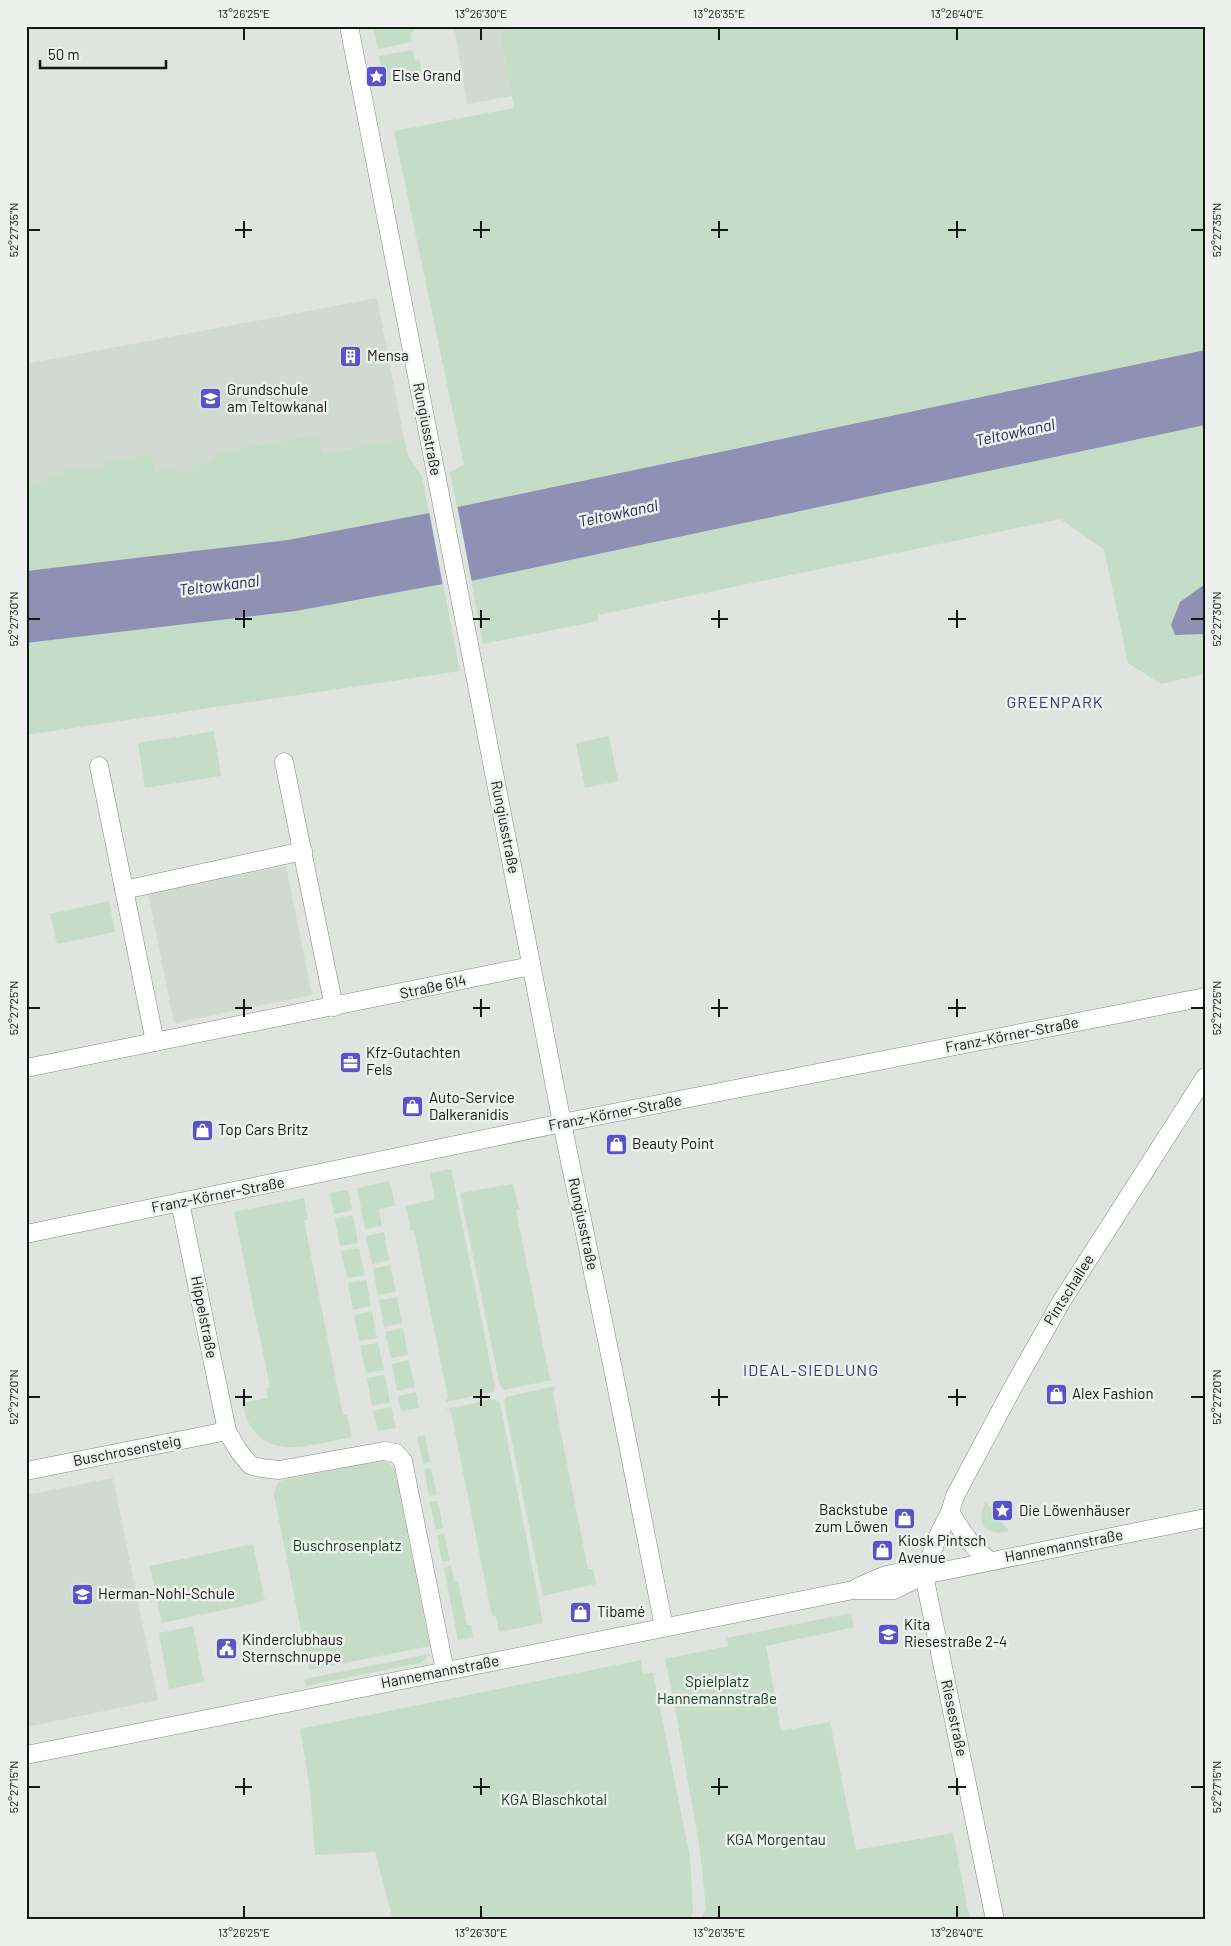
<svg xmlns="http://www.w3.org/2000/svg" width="1231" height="1946" font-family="Barlow,sans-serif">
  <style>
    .built { fill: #d0dad0 }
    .green { fill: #c5dcc7 }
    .water { fill: #8e91b3 }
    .pier { fill: #dfe4df }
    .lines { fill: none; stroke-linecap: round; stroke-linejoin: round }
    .street-casing { stroke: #848884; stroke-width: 19 }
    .street { stroke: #fff; stroke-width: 18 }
    .ticks { fill: none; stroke: #151615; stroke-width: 2 }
    .labels { text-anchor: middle; stroke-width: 5; stroke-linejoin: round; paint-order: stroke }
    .poi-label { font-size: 15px; fill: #151615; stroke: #ecf1ed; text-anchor: start }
    .street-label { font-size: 15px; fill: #151615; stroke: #ecf1ed }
    .park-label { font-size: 15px; fill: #0e3d18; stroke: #ecf1ed }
    .water-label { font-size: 16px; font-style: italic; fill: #282855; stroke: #ecf1ed }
    .neighbourhood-label { font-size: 16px; letter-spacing: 1px; fill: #373672; stroke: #ecf1ed }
    .neatline { fill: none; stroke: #151615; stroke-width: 2 }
    .ticks-label { font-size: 12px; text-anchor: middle; fill: #151615 }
  </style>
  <rect width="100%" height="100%" fill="#dfe4df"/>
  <g class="built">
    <path d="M454 26H529L500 32 512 96 467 104Z"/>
    <path d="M377 298 404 438 321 454 317 434 214 454 215 461 193 465 194 471 179 473 178 468 156 472 152 454 103 463 104 469 89 472 88 466 66 470 26 489V364Z"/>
    <path d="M286 866 312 995 174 1023 148 893Z"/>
    <path d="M113 1478 158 1700 26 1727V1495Z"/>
  </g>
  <g class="green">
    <path d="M373 26H413L414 32 410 33 412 42 378 49Z"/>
    <path d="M529 26H1205V350L457 507 450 472 464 465 394 131 514 108 500 32Z"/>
    <path d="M413 50 415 61 419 60 422 74 384 81 379 56Z"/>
    <path d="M1205 425V674L1161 684 1128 663 1104 549 1060 519 598 615V621L483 644 471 581Z"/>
    <path d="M318 434 322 454 404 438 408 456 422 477 429 513 288 540 26 571V489L66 470 88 466 89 471 103 469V463L152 454 156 472 178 468 179 473 194 471 193 465 215 461 213 454Z"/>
    <path d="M443 584 460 671 26 735V643L296 611Z"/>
    <path d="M214 731 221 776 145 788 138 743Z"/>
    <path d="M609 736 618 781 585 788 576 743Z"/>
    <path d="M109 901 115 932 57 944 50 914Z"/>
    <path d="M451 1169 495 1387 493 1392 445 1402 448 1398 414 1230H411L406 1206 435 1199 430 1173Z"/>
    <path d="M390 1181 395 1206 379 1209 382 1226 365 1229 357 1188Z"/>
    <path d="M513 1184 519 1209 516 1210 549 1375 551 1379H555L505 1390 500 1386 460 1193Z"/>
    <path d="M348 1190 352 1210 334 1214 330 1193Z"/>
    <path d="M304 1198 308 1220 304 1221 343 1415H347L352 1437C305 1446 255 1465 242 1403L268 1398 266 1389 270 1387 234 1212Z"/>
    <path d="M353 1215 358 1243 340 1246 335 1219Z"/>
    <path d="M384 1232 389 1260 372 1264 366 1236Z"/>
    <path d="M359 1248 365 1275 347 1278 341 1251Z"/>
    <path d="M390 1265 396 1292 378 1295 373 1269Z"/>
    <path d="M366 1280 371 1306 353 1310 348 1283Z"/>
    <path d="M397 1297 402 1323 384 1327 379 1300Z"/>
    <path d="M372 1311 377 1338 359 1341 354 1315Z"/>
    <path d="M403 1328 408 1355 391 1358 385 1332Z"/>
    <path d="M378 1343 384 1370 366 1373 360 1346Z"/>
    <path d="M409 1360 415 1387 397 1391 392 1364Z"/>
    <path d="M385 1375 390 1402 372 1406 367 1378Z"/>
    <path d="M556 1386 553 1393 588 1569H593L596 1584 543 1596 504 1402 506 1397Z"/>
    <path d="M416 1392 419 1408 401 1411 398 1396Z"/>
    <path d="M494 1399 500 1403 543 1623 499 1632 496 1616H492L451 1412 446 1409Z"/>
    <path d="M391 1407 396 1428 378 1431 373 1411Z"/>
    <path d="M425 1435 430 1462 423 1464 417 1437Z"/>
    <path d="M376 1461 388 1462 395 1470 430 1646 309 1670 274 1495C275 1488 276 1483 283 1480Z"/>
    <path d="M431 1468 437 1495 429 1496 424 1469Z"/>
    <path d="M438 1501 443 1528 436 1530 430 1502Z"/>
    <path d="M986 1502 1009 1531C986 1538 974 1522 986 1502Z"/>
    <path d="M444 1534 450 1561 442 1562 437 1535Z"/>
    <path d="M253 1544 265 1601 162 1623 150 1566Z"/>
    <path d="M451 1566 454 1581H458L467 1625H471L473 1637 458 1640 444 1568Z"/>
    <path d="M851 1613 854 1627 766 1646 781 1731 830 1722 856 1850 953 1833 970 1920H700L706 1909 700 1850 675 1708 665 1659 728 1646 727 1638Z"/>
    <path d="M193 1626 204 1682 169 1689 159 1633Z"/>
    <path d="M430 1654 425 1660 420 1663 306 1686 304 1679Z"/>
    <path d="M641 1660 643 1674 653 1673 690 1857 693 1912 689 1920H393L375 1852 315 1855 310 1790 300 1729Z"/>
  </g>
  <g class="water">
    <path d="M1205 350V425L471 581 443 584 296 611 26 643V571L288 540 429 513Z"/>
    <path d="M1205 584V634L1175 635 1171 625 1180 602Z"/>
  </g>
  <path class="pier" d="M457 505 472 583 443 586 429 511Z"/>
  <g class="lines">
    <defs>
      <g id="street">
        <path d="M349 26 562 1123 613 1369 664 1627"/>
        <path d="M284 762 334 1007"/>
        <path d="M99 766 155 1042"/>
        <path d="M124 890 303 851"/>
        <path d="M26 1068 531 966"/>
        <path d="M180 1202 227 1431 238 1450 250 1465 261 1468 279 1470 384 1451 396 1453 403 1461 445 1671"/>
        <path d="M26 1234 562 1123 1205 997"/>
        <path d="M26 1471 227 1431"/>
        <path d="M950 1512C962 1531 971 1547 989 1560"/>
        <path d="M924 1575 937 1538 950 1512 955 1496 1012 1389 1061 1302 1205 1077"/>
        <path d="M924 1575 995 1920"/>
        <path d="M858 1587 886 1575 896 1573 924 1575 1205 1518"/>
        <path d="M26 1755 853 1590H894L924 1575"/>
      </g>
    </defs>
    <use href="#street" class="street-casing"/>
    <use href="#street" class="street"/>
  </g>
  <path class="ticks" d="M244 28V40M481 28V40M719 28V40M957 28V40M244 221V238M481 221V238M719 221V238M957 221V238M28 230H40M235 230H252M473 230H490M711 230H728M948 230H966M1191 230H1204M244 610V628M481 610V628M719 610V628M957 610V628M28 619H40M235 619H252M473 619H490M711 619H728M948 619H966M1191 619H1204M244 999V1017M481 999V1017M719 999V1017M957 999V1017M28 1008H40M235 1008H252M473 1008H490M711 1008H728M948 1008H966M1191 1008H1204M244 1389V1406M481 1389V1406M719 1389V1406M957 1389V1406M28 1397H40M235 1397H252M473 1397H490M711 1397H728M948 1397H966M1191 1397H1204M244 1778V1795M481 1778V1795M719 1778V1795M957 1778V1795M28 1787H40M235 1787H252M473 1787H490M711 1787H728M948 1787H966M1191 1787H1204M244 1906V1918M481 1906V1918M719 1906V1918M957 1906V1918"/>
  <defs>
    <symbol id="sight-square" viewBox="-11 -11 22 22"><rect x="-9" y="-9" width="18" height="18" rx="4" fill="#5a52ca" stroke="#ecf1ed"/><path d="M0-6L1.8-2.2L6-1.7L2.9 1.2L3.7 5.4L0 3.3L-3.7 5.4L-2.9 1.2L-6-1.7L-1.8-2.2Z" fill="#fff"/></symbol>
    <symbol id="building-square" viewBox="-11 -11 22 22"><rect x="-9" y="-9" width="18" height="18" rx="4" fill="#5a52ca" stroke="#ecf1ed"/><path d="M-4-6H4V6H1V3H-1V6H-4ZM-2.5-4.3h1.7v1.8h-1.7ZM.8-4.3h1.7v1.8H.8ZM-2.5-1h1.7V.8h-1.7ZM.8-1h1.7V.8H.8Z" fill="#fff"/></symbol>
    <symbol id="school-square" viewBox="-11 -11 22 22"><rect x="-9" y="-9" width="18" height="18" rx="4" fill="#5a52ca" stroke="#ecf1ed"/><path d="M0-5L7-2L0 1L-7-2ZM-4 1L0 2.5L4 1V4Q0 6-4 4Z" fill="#fff"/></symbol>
    <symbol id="office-square" viewBox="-11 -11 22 22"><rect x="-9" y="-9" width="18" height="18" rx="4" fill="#5a52ca" stroke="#ecf1ed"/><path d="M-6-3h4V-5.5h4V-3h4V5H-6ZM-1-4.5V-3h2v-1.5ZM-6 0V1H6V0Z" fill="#fff"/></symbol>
    <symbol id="shop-square" viewBox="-11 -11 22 22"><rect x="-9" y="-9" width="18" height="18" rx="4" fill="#5a52ca" stroke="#ecf1ed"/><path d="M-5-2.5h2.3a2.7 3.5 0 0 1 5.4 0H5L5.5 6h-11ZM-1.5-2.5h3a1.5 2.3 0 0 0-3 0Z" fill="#fff"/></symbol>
    <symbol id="civic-square" viewBox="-11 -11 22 22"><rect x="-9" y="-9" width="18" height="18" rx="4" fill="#5a52ca" stroke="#ecf1ed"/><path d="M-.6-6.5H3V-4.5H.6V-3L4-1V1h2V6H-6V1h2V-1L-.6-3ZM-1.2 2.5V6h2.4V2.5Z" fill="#fff"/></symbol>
  </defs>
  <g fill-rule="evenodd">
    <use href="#sight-square" x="364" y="64" width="25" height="25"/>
    <use href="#building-square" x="338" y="344" width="25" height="25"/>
    <use href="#school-square" x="198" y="386" width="25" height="25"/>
    <use href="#office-square" x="338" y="1050" width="25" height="25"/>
    <use href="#shop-square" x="400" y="1094" width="25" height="25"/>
    <use href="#shop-square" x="190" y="1118" width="25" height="25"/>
    <use href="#shop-square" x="604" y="1132" width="25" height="25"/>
    <use href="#shop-square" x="1044" y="1382" width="25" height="25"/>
    <use href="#sight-square" x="990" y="1498" width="25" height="25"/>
    <use href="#shop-square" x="892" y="1506" width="25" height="25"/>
    <use href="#shop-square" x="870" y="1538" width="25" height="25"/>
    <use href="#school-square" x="70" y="1582" width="25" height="25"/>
    <use href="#shop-square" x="568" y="1600" width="25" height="25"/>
    <use href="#school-square" x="876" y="1622" width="25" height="25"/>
    <use href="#civic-square" x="214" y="1636" width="25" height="25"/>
  </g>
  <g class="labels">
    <g class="poi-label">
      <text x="392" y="81">Else Grand</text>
      <text x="367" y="361">Mensa</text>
      <text x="227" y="395">Grundschule<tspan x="227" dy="17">am Teltowkanal</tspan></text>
      <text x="366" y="1058">Kfz-Gutachten<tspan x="366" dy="17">Fels</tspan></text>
      <text x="429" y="1103">Auto-Service<tspan x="429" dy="17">Dalkeranidis</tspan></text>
      <text x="218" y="1135">Top Cars Britz</text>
      <text x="632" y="1149">Beauty Point</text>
      <text x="1072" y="1399">Alex Fashion</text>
      <text x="888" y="1515" text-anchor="end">Backstube<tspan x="888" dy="17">zum Löwen</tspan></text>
      <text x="1019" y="1516">Die Löwenhäuser</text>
      <text x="898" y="1546">Kiosk Pintsch<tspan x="898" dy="17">Avenue</tspan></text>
      <text x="98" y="1599">Herman-Nohl-Schule</text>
      <text x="597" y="1617">Tibamé</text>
      <text x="904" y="1630">Kita<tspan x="904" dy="17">Riesestraße 2-4</tspan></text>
      <text x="242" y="1645">Kinderclubhaus<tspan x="242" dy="17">Sternschnuppe</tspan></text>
    </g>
    <g class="street-label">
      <text transform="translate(427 429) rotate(79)" y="5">Rungiusstraße</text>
      <text transform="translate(505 827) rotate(79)" y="5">Rungiusstraße</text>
      <text transform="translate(433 987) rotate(-12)" y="5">Straße 614</text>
      <text transform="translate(1012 1035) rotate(-11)" y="5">Franz-Körner-Straße</text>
      <text transform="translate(615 1113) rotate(-11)" y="5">Franz-Körner-Straße</text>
      <text transform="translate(218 1195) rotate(-11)" y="5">Franz-Körner-Straße</text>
      <text transform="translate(583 1224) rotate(78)" y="5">Rungiusstraße</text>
      <text transform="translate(1069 1290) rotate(-58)" y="5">Pintschallee</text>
      <text transform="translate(204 1317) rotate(79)" y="5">Hippelstraße</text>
      <text transform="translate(127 1451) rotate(-11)" y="5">Buschrosensteig</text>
      <text transform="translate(1064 1546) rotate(-11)" y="5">Hannemannstraße</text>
      <text transform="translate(440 1672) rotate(-11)" y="5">Hannemannstraße</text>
      <text transform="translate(954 1718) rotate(78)" y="5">Riesestraße</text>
    </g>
    <g class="park-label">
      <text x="347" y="1551">Buschrosenplatz</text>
      <text x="717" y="1687">Spielplatz<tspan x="717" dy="17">Hannemannstraße</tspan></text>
      <text x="554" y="1805">KGA Blaschkotal</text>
      <text x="776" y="1845">KGA Morgentau</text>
    </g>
    <g class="water-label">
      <text transform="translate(1015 432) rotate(-12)" y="6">Teltowkanal</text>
      <text transform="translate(618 513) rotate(-12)" y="6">Teltowkanal</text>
      <text transform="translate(219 585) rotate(-7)" y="6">Teltowkanal</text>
    </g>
    <g class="neighbourhood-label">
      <text x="1055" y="708">GREENPARK</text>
      <text x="811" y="1376">IDEAL-SIEDLUNG</text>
    </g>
  </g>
  <rect width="1231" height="1946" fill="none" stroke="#ecf1ed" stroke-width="55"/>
  <path d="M40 60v8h126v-8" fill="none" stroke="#151615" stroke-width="2.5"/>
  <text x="48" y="60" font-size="15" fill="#151615" stroke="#ecf1ed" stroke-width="4" paint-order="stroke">50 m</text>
  <rect x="28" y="28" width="1176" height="1890" class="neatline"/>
  <g class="ticks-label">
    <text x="244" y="18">13°26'25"E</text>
    <text x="481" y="18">13°26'30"E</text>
    <text x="719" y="18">13°26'35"E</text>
    <text x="957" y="18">13°26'40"E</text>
    <text transform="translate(14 230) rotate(-90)" y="4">52°27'35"N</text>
    <text transform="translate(1217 230) rotate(-90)" y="4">52°27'35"N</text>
    <text transform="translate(14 619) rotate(-90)" y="4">52°27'30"N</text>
    <text transform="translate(1217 619) rotate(-90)" y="4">52°27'30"N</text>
    <text transform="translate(14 1008) rotate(-90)" y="4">52°27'25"N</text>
    <text transform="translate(1217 1008) rotate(-90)" y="4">52°27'25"N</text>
    <text transform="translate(14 1397) rotate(-90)" y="4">52°27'20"N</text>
    <text transform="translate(1217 1397) rotate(-90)" y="4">52°27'20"N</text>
    <text transform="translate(14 1787) rotate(-90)" y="4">52°27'15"N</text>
    <text transform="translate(1217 1787) rotate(-90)" y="4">52°27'15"N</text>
    <text x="244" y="1937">13°26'25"E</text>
    <text x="481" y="1937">13°26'30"E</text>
    <text x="719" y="1937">13°26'35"E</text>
    <text x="957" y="1937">13°26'40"E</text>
  </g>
</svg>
